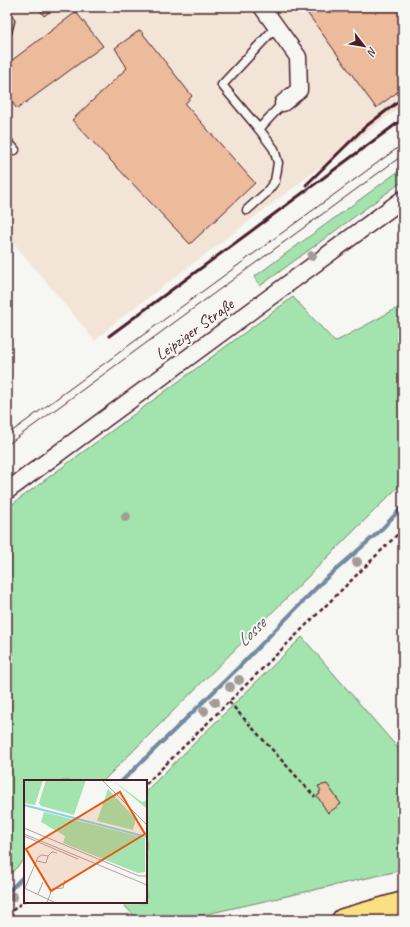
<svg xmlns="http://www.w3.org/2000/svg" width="410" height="927" font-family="Caveat,sans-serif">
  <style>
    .built { fill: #f3e4d8 }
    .green { fill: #a3e4ae; stroke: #76826c }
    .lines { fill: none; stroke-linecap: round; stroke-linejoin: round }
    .stream { stroke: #72899f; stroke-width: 4 }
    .building { fill: #ebbb9c; stroke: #4a1f2b }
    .service-casing { stroke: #4a1f2b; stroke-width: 11 }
    .minor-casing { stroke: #4a1f2b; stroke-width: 19 }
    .trunk-casing { stroke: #4a1f2b; stroke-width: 25 }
    .path { stroke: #4a1f2b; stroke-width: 2.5; stroke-dasharray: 4 3; stroke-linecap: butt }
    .service { stroke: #f6f6f2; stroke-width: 8 }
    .minor { stroke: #f6f6f2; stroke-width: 16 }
    .trunk { stroke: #f9e181; stroke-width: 22 }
    .tram { stroke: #4a1f2b; stroke-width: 1 }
    .rail { stroke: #4a1f2b; stroke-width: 3 }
    .tree { fill: #a49b97 }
    .labels { text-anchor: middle; stroke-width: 4; stroke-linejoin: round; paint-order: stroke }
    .street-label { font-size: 17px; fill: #4a1f2b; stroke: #f6f6f2 }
    .water-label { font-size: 18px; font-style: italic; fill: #5e5465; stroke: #f6f6f2 }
    .inset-river { fill: none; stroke: #8cd0ed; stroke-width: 2 }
    .inset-road { fill: none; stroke: #b1a0a2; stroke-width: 1 }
    .view { fill: #e8590c; fill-opacity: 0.15; stroke: #e8590c; stroke-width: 2 }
    .inset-edge { fill: none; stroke: #4a1f2b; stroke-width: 2 }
  </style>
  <rect width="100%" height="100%" fill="#f6f6f2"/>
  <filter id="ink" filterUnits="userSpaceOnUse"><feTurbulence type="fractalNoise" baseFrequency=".025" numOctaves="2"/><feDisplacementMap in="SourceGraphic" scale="8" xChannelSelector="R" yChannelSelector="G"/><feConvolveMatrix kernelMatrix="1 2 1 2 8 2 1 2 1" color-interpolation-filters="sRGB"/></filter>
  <g filter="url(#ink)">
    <path class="built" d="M7 7H403V105L113 324 95 341 7 235Z"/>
    <g class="green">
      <path d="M403 168V181L260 286 254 277Z"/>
      <path d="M293 297 335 342 403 305V482L103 781H25V859L7 877V508Z"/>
      <path d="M302 637 403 754V870L180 920H138L121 902H146V791Z"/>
    </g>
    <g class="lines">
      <g class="stream">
        <path d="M122 781 238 668 322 582 380 531 403 506"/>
        <path d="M7 893 25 875"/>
      </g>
    </g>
    <g class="building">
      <path d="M38 7H56L44 16Z"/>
      <path d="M303 7H403V88L376 108Z"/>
      <path d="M76 12 103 46 17 109 7 95V64Z"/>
      <path d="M140 30 192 96 185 104 255 183 190 244 72 120 127 68 115 48Z"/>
      <path d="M327 784 341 804 328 813 317 796 320 794 319 792 321 791 318 786Z"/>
    </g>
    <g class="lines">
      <defs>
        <g id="service">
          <path d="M7 17 10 21 7 32"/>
          <path d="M259 129 222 85 276 27"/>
          <path d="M7 141 15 150"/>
          <path d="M247 210 266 193 275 181 278 163 274 149 259 129 283 103"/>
        </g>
        <g id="minor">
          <path d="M262 7 298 57 299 90 283 103"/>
          <path d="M7 491 403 199"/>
        </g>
        <path id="trunk" d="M343 920 403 903"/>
      </defs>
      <use href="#service" class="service-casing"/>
      <use href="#minor" class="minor-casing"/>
      <use href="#trunk" class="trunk-casing"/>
      <g class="path">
        <path d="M229 702 315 797"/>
        <path d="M146 784 403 529"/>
        <path d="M7 915 25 900"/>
      </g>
      <use href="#service" class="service"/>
      <use href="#minor" class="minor"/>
      <use href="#trunk" class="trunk"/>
      <g class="tram">
        <path d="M7 435 403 144"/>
        <path d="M7 445 403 155"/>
      </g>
      <g class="rail">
        <path d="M306 185 365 127 403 98"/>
        <path d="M109 336 403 119"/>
      </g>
    </g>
    <g class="tree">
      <circle cx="312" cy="256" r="5"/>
      <circle cx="126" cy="517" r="5"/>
      <circle cx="357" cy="562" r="5"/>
      <circle cx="239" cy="680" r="5"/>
      <circle cx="230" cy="687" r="5"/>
      <circle cx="215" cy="702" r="5"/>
      <circle cx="204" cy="711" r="5"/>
      <circle cx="13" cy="897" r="5"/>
    </g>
  </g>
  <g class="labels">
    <g class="street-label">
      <text transform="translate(194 329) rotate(-36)" y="6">Leipziger Straße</text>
    </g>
    <g class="water-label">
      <text transform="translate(251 632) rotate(-45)" y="6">Losse</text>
    </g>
  </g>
  <g transform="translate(24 780)">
    <rect width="123" height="123" fill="#f6f6f2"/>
    <path d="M0 0H19L11 25 0 23ZM22 0H62L50 35 17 26 15 23ZM88 0 118 22 123 20V34L122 28ZM84 9 112 39 109 50 73 41ZM20 32 121 58V92L114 93 39 63 41 56 17 42Z" fill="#a3e4ae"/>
    <path class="inset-river" d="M0 25 123 57"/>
    <path class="inset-road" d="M78 0 123 45M0 48 115 96H123M0 54 123 105M0 56 54 79M123 75V92M13 81 22 83 24 76M0 108 32 123M1 108 14 77 18 75 24 76 28 72 33 73M14 114 19 102M23 123 28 109 39 108 41 100"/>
    <path class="view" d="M96 12 121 54 27 111 2 69Z"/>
    <rect width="123" height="123" class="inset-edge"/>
  </g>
  <rect width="410" height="927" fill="none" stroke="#f6f6f2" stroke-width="24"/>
  <rect x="12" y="12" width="386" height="903" fill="none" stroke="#4a1f2b" stroke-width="1.5" filter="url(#ink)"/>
  <g transform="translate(364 46) rotate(121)" stroke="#f6f6f2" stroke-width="3" paint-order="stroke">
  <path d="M0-3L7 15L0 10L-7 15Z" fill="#4a1f2b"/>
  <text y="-6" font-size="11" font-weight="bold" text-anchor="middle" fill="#4a1f2b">N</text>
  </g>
</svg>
